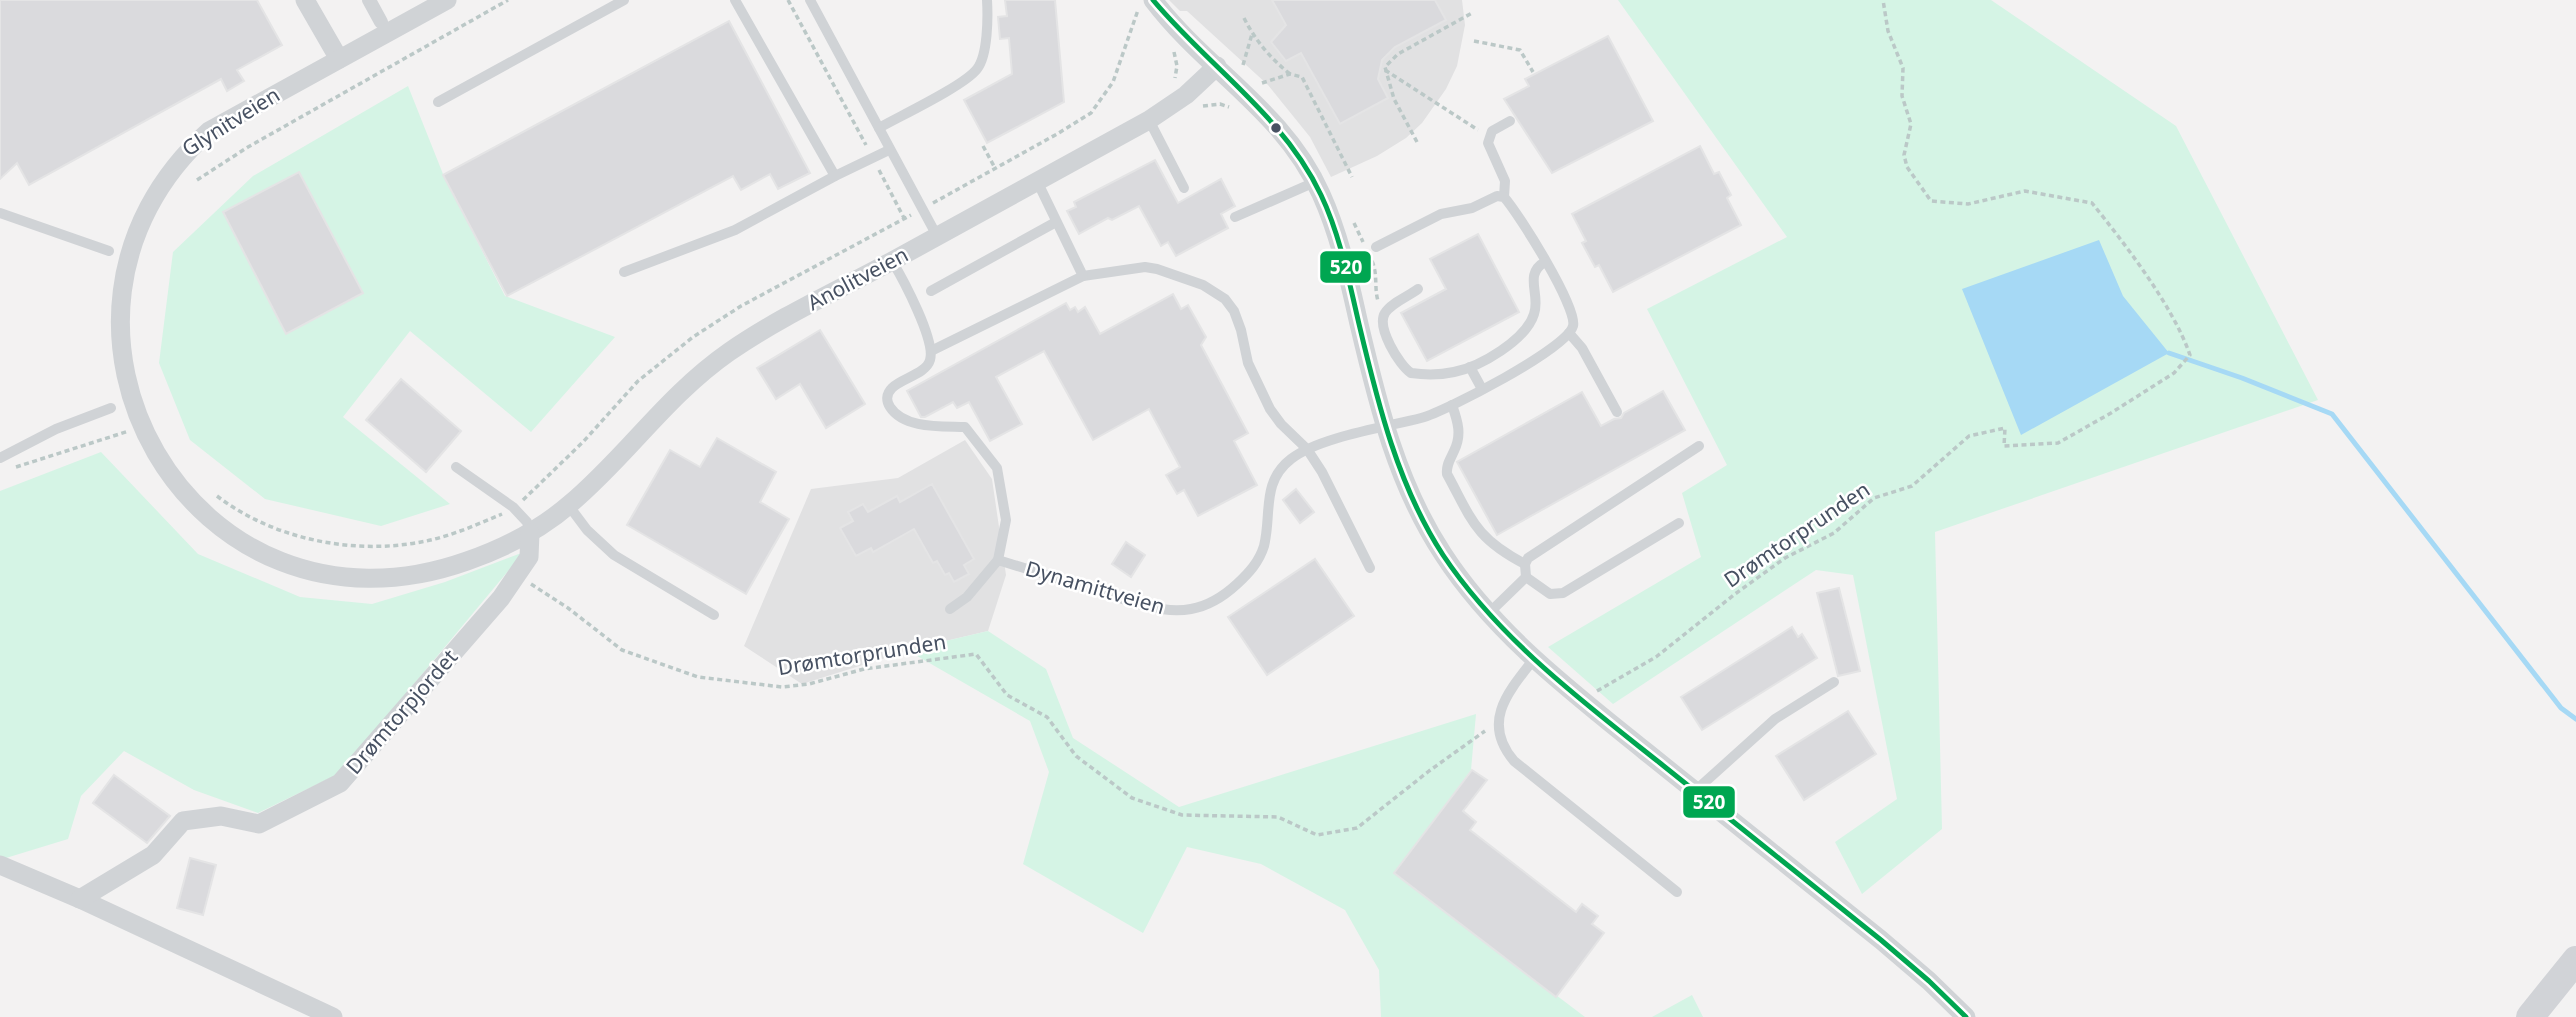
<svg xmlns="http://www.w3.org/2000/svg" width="2576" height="1017" font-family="'Noto Sans',sans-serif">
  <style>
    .education { fill: #e1e1e2 }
    .green { fill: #d5f4e5 }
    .water { fill: #a6d9f5 }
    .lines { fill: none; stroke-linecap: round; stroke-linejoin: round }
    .stream { stroke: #a6d9f5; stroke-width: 5 }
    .building { fill: #dadadd; stroke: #e4e4e5; stroke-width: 2 }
    .path { stroke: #bbc8c7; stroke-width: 3.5; stroke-dasharray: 5 3.5; stroke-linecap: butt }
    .service { stroke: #d0d3d6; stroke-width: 10 }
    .pedestrian { stroke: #d0d3d6; stroke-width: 14 }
    .minor { stroke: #d0d3d6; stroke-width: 19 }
    .secondary { stroke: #d1d3d7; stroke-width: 28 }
    .bus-1-casing { stroke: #fff; stroke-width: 10 }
    .bus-1 { stroke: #00a651; stroke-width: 5 }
    .bus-dot { fill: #475162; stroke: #fff; stroke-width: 2.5 }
    .labels { text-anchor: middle; stroke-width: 5; stroke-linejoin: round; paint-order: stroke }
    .street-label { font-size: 21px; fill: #475162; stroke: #fff }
    .line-badge { stroke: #fff; stroke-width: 2.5 }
    .badge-label { font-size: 19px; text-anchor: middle; font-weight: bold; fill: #fff }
  </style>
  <rect width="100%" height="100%" fill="#f3f2f2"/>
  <g class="education">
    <path d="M1169 0H1462L1465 25 1457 66 1446 89 1422 123 1406 138 1377 156 1331 177 1310 137 1268 85 1187 11H1180Z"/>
    <path d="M965 440 992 479 1006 575 988 631 920 647 802 684 744 646 811 489 898 478Z"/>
  </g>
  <g class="green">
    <path d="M1618 0H1991L2176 126 2318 400 1935 532 1942 829 1862 894 1835 842 1897 799 1853 575 1816 570 1613 704 1548 647 1701 557 1682 493 1727 465 1647 309 1787 237Z"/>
    <path d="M408 86 443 174 505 296 615 337 531 432 410 331 343 417 450 504 381 526 265 499 190 440 159 363 173 252 253 176Z"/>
    <path d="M101 452 198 554 300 597 372 604 445 582 524 552 384 720 334 776 258 813 194 790 124 751 81 796 68 839 6 858 0 856V491Z"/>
    <path d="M988 631 1046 669 1073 738 1179 807 1476 714 1471 770 1395 873 1585 1017H1381L1379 970 1345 910 1261 864 1187 847 1143 933 1023 864 1049 772 1030 721 912 653 914 649 920 647Z"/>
    <path d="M1692 995 1703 1017H1652Z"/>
  </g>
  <path class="water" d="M2099 240 2123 296 2169 353 2021 435 1962 289Z"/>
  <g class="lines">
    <path class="stream" d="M2169 353 2242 378 2332 414 2561 708 2576 719"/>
  </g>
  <g class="building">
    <path d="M0 0H257L282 45 237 70 244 81 227 91 221 79 29 185 17 163 0 179Z"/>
    <path d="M1005 0H1055L1064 102 987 143 964 100 1012 74 1009 38 1000 39 998 17 1007 16Z"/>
    <path d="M1272 0H1435L1446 20 1395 47 1382 60 1378 79 1388 98 1340 124 1301 53 1286 61 1271 42 1286 25Z"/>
    <path d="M729 21 810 173 778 189 770 174 741 190 733 176 507 296 443 175Z"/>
    <path d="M1608 36 1653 121 1552 173 1504 99 1529 86 1525 79Z"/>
    <path d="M1700 146 1714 174 1719 172 1731 195 1727 198 1741 225 1613 292 1599 265 1595 267 1582 243 1586 241 1572 214Z"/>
    <path d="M1155 160 1178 203 1221 179 1235 206 1221 214 1228 228 1176 256 1168 242 1161 246 1139 206 1112 220 1108 218 1079 234 1067 211 1076 207 1074 202Z"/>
    <path d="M299 172 363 293 286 334 223 212Z"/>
    <path d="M1478 234 1519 312 1427 361 1401 313 1446 289 1430 259Z"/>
    <path d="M1173 294 1181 309 1188 305 1206 337 1201 345 1248 433 1234 441 1257 485 1198 516 1184 490 1177 494 1166 475 1180 467 1149 409 1093 440 1044 351 996 377 1022 424 990 441 969 402 957 408 953 402 925 417H921L907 391 1066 303 1070 310 1075 307 1078 312 1085 307 1100 334Z"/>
    <path d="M820 330 865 404 826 428 800 384 776 399 757 368Z"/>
    <path d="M401 379 461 431 426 472 366 420Z"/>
    <path d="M1663 391 1685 430 1497 535 1457 462 1582 392 1601 426 1614 419 1621 418 1624 413Z"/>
    <path d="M717 438 776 472 760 502 789 519 746 594 627 525 670 450 700 467Z"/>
    <path d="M932 484 974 559 964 565 969 574 954 582 949 573 945 575 937 561 933 563 914 529 873 552 871 548 856 556 840 528 853 521 848 512 863 504 868 512 897 496 900 502Z"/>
    <path d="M1296 489 1314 512 1300 523 1283 500Z"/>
    <path d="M1126 542 1145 555 1131 577 1112 564Z"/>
    <path d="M1315 559 1354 616 1267 675 1228 617Z"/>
    <path d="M1839 588 1860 671 1838 676 1817 593Z"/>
    <path d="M1792 627 1798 637 1802 634 1817 658 1702 730 1681 697Z"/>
    <path d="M1848 711 1876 754 1804 800 1776 756Z"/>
    <path d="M1472 770 1487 780 1463 811 1476 822 1470 830 1576 912 1582 904 1598 916 1592 924 1604 933 1556 997 1394 873Z"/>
    <path d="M114 775 170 816 147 843 93 803Z"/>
    <path d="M190 858 216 865 203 915 177 908Z"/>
  </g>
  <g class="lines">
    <g class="path">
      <path d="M788 0 866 145"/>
      <path d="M1244 18C1255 40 1270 58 1290 74"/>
      <path d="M1474 41 1520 50 1533 72"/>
      <path d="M1174 52 1177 66 1175 78"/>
      <path d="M1243 65 1252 34"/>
      <path d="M1385 70 1478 130"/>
      <path d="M1262 83 1290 74 1302 77 1352 177"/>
      <path d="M1203 106 1220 104 1229 107"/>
      <path d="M1417 142 1394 99 1385 67 1398 54 1472 13"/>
      <path d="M983 146 995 168"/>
      <path d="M879 170 904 218"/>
      <path d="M197 180 248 147 508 0"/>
      <path d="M933 203 1057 134 1091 113 1113 82 1138 10"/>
      <path d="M1354 223 1363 242"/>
      <path d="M1372 261C1378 275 1374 287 1378 301"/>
      <path d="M16 467 129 431"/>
      <path d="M217 496C273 539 352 555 421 542 449 537 476 525 502 514"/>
      <path d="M523 500 583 442 638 381 693 337 741 306 911 215"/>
      <path d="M531 584 568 608 622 650 698 677 782 687 809 684 864 669 976 654 1007 695 1047 717 1076 756 1132 798 1182 815 1278 817 1317 835 1357 828 1429 771 1485 731"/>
      <path d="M1597 691 1656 657 1735 594 1785 558 1834 533 1874 498 1912 486 1969 436 2005 428 2004 446 2058 443 2111 413 2174 373 2190 355C2173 306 2125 244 2092 203L2025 191 1968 204 1931 201 1907 167 1904 155 1911 124 1902 96 1903 68 1888 31 1883 0"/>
    </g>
    <g class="service">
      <path d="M735 0 835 176"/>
      <path d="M810 0 937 236"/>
      <path d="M438 102 624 0"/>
      <path d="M1149 120 1184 188"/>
      <path d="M879 128C900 116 964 86 977 69 988 55 988 17 987 0"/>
      <path d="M1037 181 1083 276 1145 267 1157 269 1203 285 1225 299 1234 311 1241 330 1248 363 1270 409 1281 424 1307 449 1322 472 1370 568"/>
      <path d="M1504 197 1505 181 1488 143 1492 131 1510 121"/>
      <path d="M0 213 109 251"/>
      <path d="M1235 217 1315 182"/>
      <path d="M892 261C903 279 936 341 930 360 926 374 902 378 892 388 886 394 886 401 890 407 904 429 942 426 965 427L997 468 1006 520 998 560C1030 570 1062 580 1094 589 1123 599 1160 615 1191 609 1208 606 1224 596 1237 584 1249 573 1259 562 1264 546 1272 514 1261 482 1291 459 1319 437 1386 427 1421 418 1446 411 1567 349 1573 326 1578 308 1519 214 1504 197L1497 196 1472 208 1441 214 1376 247"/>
      <path d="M624 272 735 230 835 176 889 150"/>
      <path d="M1418 289C1409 296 1391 303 1385 313 1376 327 1399 365 1411 373 1425 375 1440 375 1454 372 1480 367 1526 340 1534 314 1541 295 1523 274 1545 262"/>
      <path d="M931 291 1056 222"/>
      <path d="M1569 333 1582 348 1617 412"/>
      <path d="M931 351 1083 276"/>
      <path d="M1470 367 1482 389"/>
      <path d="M1452 405C1458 422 1462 435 1454 451 1450 460 1446 465 1447 474 1472 520 1475 538 1525 564"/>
      <path d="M0 458 56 429 111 408"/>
      <path d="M456 467 513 507 527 522 530 533"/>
      <path d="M569 506 587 530 614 555 714 615"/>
      <path d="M1526 577 1550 594 1563 593 1679 523"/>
      <path d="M950 609 967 597 998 560"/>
      <path d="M1488 614 1526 577 1525 564 1528 558 1699 446"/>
      <path d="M1534 659C1508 692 1481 722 1514 761L1677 892"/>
      <path d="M1695 791 1775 719 1834 682"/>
    </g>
    <path class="pedestrian" d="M369 0 381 22"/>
    <g class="minor">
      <path d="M305 0 339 59"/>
      <path d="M447 0 209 131C0 318 191 659 467 561 504 548 540 530 570 504 627 456 666 396 729 352 781 316 839 290 894 260 979 214 1064 166 1149 120L1186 95 1217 66"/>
      <path d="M1153 0C1206 70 1284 111 1321 194 1340 236 1349 280 1359 324 1378 405 1397 484 1443 554 1495 634 1572 692 1645 751 1724 814 1802 877 1881 940L1929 981 1966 1017"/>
      <path d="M0 865 80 899 333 1017"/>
      <path d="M80 899 153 855 183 821 221 816 259 824 340 783 501 598 529 557 530 533"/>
    </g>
    <path class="secondary" d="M2530 1017 2576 960"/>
    <defs>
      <path id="bus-1" d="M1153 0C1208 66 1284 116 1321 195 1340 235 1349 281 1359 324 1378 404 1398 486 1443 555 1499 639 1582 701 1660 763 1734 822 1807 881 1881 940L1929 981 1966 1017"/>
    </defs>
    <use href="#bus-1" class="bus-1-casing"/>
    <use href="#bus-1" class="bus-1"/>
  </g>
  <circle class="bus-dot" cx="1276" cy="128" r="6"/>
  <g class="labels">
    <g class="street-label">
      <text transform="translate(231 122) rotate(-32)" y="7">Glynitveien</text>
      <text transform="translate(858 279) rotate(-28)" y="7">Anolitveien</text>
      <text transform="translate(1797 535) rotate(-34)" y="7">Drømtorprunden</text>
      <text transform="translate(1095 588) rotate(16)" y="7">Dynamittveien</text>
      <text transform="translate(862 655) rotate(-9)" y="7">Drømtorprunden</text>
      <text transform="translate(402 712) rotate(-49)" y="7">Drømtorpjordet</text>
    </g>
  </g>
  <g class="line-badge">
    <rect x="1319" y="250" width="53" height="34" rx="7" fill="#00a651"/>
    <rect x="1682" y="785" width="54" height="34" rx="7" fill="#00a651"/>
  </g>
  <g class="badge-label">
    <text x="1346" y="274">520</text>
    <text x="1709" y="809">520</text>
  </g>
</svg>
